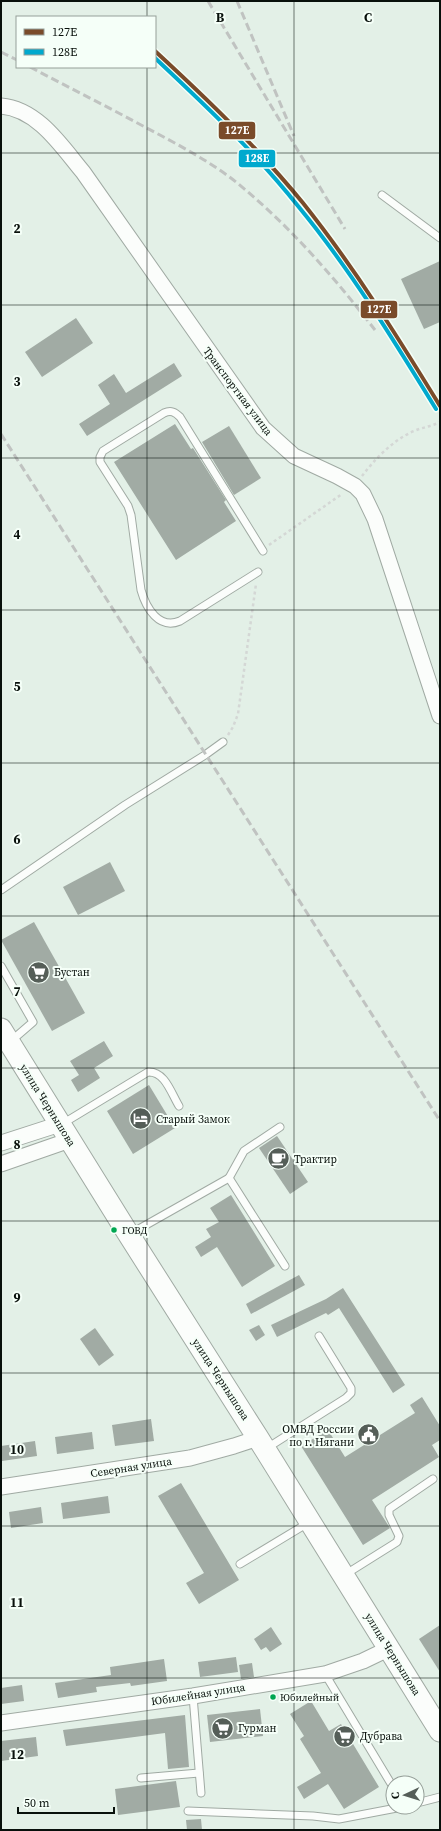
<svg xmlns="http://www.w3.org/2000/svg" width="441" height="1831" font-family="'Source Serif 4',serif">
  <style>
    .building { fill: #a1aba4 }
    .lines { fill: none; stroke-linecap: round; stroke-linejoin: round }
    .service-casing { stroke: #a0aaa3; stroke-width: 9 }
    .minor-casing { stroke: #a0aaa3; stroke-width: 17 }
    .secondary-casing { stroke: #a0aaa3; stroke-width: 23 }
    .path { stroke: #d4d7d5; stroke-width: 2.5; stroke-dasharray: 3 3; stroke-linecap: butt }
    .service { stroke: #fbfdfb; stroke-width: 7 }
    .minor { stroke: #fbfdfb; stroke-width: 15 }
    .secondary { stroke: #fbfdfb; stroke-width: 21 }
    .rail { stroke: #c0c3c1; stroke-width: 3; stroke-dasharray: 8 4; stroke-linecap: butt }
    .rail-1-casing { stroke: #f5fff8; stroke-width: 7 }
    .rail-2-casing { stroke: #f5fff8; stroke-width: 7 }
    .rail-1 { stroke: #7a4b2a; stroke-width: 4 }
    .rail-2 { stroke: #00a9ce; stroke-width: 4 }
    .grid { fill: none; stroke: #08100b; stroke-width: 1; stroke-opacity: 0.55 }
    .bus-dot { fill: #00a651; stroke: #f5fff8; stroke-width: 1.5 }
    .labels { text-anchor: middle; stroke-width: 4; stroke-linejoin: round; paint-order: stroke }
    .bus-label { font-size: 10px; fill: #08100b; stroke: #f5fff8; text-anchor: start }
    .street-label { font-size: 11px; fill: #08100b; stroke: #f5fff8 }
    .poi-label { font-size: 11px; fill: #08100b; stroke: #f5fff8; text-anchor: start }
    .grid-label { font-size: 13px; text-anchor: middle; font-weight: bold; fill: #08100b; stroke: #f5fff8; stroke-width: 4; stroke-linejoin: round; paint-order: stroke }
    .line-badge { stroke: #f5fff8; stroke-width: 1.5 }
    .badge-label { font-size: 11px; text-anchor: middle; font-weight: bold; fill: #fff }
  </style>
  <rect width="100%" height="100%" fill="#e3f0e7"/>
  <g class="building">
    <path d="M440 261V322L424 329 401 279Z"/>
    <path d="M76 318 93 343 42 377 25 352Z"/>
    <path d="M174 363 182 376 87 436 79 424 110 404 98 385 114 374 126 393Z"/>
    <path d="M175 424 191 449 193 448 226 500 224 502 236 521 176 560 114 462Z"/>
    <path d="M229 426 261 478 234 495 202 442Z"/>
    <path d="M110 862 125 891 78 915 63 887Z"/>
    <path d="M34 922 85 1013 52 1031 1 940Z"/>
    <path d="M104 1041 113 1056 94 1068 100 1078 78 1092 71 1080 79 1075 70 1061Z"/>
    <path d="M149 1085 175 1128 133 1154 107 1111Z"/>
    <path d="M277 1136 308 1182 290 1194 259 1148Z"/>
    <path d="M231 1195 275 1266 242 1287 217 1247 201 1257 195 1247 211 1237 206 1229 219 1222 210 1208Z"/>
    <path d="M299 1275 305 1285 251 1314 246 1304Z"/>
    <path d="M343 1288 405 1385 393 1393 339 1308 328 1315 326 1313 277 1337 271 1325 326 1299Z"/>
    <path d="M259 1325 265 1335 256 1341 249 1330Z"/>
    <path d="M95 1328 114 1355 99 1366 80 1339Z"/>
    <path d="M422 1397 440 1426V1440L432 1445 439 1457 372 1500 390 1528 363 1545 301 1446 328 1430 345 1457 415 1413 410 1405Z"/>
    <path d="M151 1419 154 1441 115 1446 112 1425Z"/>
    <path d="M92 1432 94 1449 57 1454 55 1437Z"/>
    <path d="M35 1441 37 1456 2 1461 1 1446Z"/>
    <path d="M181 1483 239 1580 199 1604 186 1583 204 1573 158 1496Z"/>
    <path d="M108 1496 110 1513 63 1519 61 1503Z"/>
    <path d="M41 1507 43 1523 11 1528 9 1512Z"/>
    <path d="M440 1625V1672L419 1639Z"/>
    <path d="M271 1627 282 1644 270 1652 266 1647 261 1650 254 1639Z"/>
    <path d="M236 1657 238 1672 200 1677 198 1662Z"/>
    <path d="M164 1659 167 1681 131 1686 130 1683 96 1687 97 1692 58 1698 55 1683 111 1675 110 1667Z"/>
    <path d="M252 1663 254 1677 241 1679 239 1665Z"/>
    <path d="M22 1685 24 1701 1 1704V1688Z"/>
    <path d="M311 1701 329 1731 341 1724 379 1787 344 1809 328 1784 304 1799 297 1787 321 1773 300 1739 304 1736 290 1714Z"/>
    <path d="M260 1709 263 1736 210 1742 207 1715Z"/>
    <path d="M185 1715 189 1767 168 1769 165 1733 66 1746 63 1730Z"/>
    <path d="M36 1737 38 1756 1 1761V1741Z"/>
    <path d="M176 1781 180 1807 118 1815 115 1789Z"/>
    <path d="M201 1819 202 1830H187L186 1820Z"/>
  </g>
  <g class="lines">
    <defs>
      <g id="service">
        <path d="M382 195 440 238"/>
        <path d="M258 572 180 621C159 630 146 608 141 590L131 515 128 506 100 462V457L103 451 164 413C171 410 175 412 180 417L263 551"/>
        <path d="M1 890 125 805 205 755 223 742"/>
        <path d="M1 966 33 1022 11 1041"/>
        <path d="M62 1124 148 1072C165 1071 171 1093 179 1106"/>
        <path d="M229 1178 244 1151 280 1127"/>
        <path d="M130 1234 229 1178 285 1266"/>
        <path d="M267 1448 346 1398 351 1393V1388L319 1336"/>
        <path d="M240 1564 308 1523"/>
        <path d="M346 1574 397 1542 399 1536 389 1515V1509L433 1479"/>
        <path d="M325 1674 393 1787"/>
        <path d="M193 1696 201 1793"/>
        <path d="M141 1778 199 1773"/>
        <path d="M417 1803 440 1797"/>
        <path d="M188 1811 313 1816 339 1819 402 1807"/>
      </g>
      <g id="minor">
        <path d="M1 106C38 109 62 147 83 172L263 428 294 456 337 476 355 486 363 494 375 519 440 716"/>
        <path d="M1 1143 60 1124"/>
        <path d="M1 1164 70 1140"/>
        <path d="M1 1487 190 1458 234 1446 258 1438"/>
        <path d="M1 1723 193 1696 325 1674 363 1661 390 1648"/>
      </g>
      <path id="secondary" d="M1 1029 129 1235 258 1438 440 1731"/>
    </defs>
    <use href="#service" class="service-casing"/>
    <use href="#minor" class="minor-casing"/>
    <use href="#secondary" class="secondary-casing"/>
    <g class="path">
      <path d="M362 476C375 459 393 440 414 431 423 427 430 427 440 422"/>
      <path d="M269 545 342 494"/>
      <path d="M228 735 233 727 238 714 256 584"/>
    </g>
    <use href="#service" class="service"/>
    <use href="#minor" class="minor"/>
    <use href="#secondary" class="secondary"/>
    <g class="rail">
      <path d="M208 1 345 229"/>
      <path d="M237 1 294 136"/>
      <path d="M1 52 17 60"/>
      <path d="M30 67C68 87 106 106 143 126 175 143 208 160 236 182 289 225 334 277 375 330"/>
      <path d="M1 434 440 1121"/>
    </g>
    <defs>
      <path id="rail-1" d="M155 51C207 99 258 148 303 203 354 267 397 336 440 406"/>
      <path id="rail-2" d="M155 58C205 105 255 152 298 206 350 269 393 339 436 409"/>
    </defs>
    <use href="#rail-1" class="rail-1-casing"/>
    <use href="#rail-2" class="rail-2-casing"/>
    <use href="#rail-1" class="rail-1"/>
    <use href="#rail-2" class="rail-2"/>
  </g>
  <path class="grid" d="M147 1V17M294 1V1830M147 67V1830M1 153H440M1 305H440M1 458H440M1 610H440M1 763H440M1 916H440M1 1068H440M1 1221H440M1 1373H440M1 1526H440M1 1678H440"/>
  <defs>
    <symbol id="supermarket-disc" viewBox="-11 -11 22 22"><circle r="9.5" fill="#555e58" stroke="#f5fff8"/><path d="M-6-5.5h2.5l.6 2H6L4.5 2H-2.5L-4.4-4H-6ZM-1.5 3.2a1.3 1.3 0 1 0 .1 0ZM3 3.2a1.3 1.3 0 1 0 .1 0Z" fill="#fff"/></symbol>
    <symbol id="hotel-disc" viewBox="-11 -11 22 22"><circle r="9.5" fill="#555e58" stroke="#f5fff8"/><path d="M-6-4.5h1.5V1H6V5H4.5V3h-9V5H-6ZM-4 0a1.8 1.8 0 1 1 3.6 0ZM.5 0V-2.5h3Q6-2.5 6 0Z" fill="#fff"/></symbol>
    <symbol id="cafe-disc" viewBox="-11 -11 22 22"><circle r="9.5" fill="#555e58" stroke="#f5fff8"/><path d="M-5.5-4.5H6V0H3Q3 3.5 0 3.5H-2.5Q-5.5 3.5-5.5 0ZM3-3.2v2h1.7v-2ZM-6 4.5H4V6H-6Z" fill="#fff"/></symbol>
    <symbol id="civic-disc" viewBox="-11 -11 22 22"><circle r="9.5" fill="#555e58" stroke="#f5fff8"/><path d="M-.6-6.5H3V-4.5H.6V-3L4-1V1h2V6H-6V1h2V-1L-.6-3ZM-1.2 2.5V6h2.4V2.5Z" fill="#fff"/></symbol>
  </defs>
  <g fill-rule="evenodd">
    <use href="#supermarket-disc" x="26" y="960" width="25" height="25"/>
    <use href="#hotel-disc" x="128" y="1106" width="25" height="25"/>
    <use href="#cafe-disc" x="266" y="1146" width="25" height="25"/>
    <use href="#civic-disc" x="356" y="1422" width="25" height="25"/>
    <use href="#supermarket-disc" x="210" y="1716" width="25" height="25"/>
    <use href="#supermarket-disc" x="332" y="1724" width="25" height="25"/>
  </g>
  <g class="bus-dot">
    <circle cx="114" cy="1230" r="3.5"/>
    <circle cx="273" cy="1697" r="3.5"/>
  </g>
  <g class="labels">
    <g class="bus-label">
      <text x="122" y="1234">ГОВД</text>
      <text x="280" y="1701">Юбилейный</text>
    </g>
    <g class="street-label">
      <text transform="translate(238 391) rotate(53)" y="4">Транспортная улица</text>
      <text transform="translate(48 1105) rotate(58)" y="4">улица Чернышова</text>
      <text transform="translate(221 1379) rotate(57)" y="4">улица Чернышова</text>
      <text transform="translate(131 1467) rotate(-9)" y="4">Северная улица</text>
      <text transform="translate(393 1654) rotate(58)" y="4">улица Чернышова</text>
      <text transform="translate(198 1694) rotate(-9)" y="4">Юбилейная улица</text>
    </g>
    <g class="poi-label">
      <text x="54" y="976">Бустан</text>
      <text x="156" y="1123">Старый Замок</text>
      <text x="294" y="1163">Трактир</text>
      <text x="354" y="1433" text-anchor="end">ОМВД России<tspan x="354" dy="13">по г. Нягани</tspan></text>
      <text x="238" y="1732">Гурман</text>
      <text x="360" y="1740">Дубрава</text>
    </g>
  </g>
  <g class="grid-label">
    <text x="220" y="22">B</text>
    <text x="368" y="22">C</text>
    <text x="17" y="233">2</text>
    <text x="17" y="386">3</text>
    <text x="17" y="539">4</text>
    <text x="17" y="691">5</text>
    <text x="17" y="844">6</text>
    <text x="17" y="996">7</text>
    <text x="17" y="1149">8</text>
    <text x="17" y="1302">9</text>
    <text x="17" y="1454">10</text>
    <text x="17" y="1607">11</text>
    <text x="17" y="1759">12</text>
  </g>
  <g class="line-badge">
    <rect x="218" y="121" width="38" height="19" rx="4" fill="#7a4b2a"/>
    <rect x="238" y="149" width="38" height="19" rx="4" fill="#00a9ce"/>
    <rect x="360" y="300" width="38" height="19" rx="4" fill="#7a4b2a"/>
  </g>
  <g class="badge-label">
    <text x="237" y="134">127Е</text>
    <text x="257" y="162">128Е</text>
    <text x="379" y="313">127Е</text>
  </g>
  <rect width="441" height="1831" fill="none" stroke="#08100b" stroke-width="4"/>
  <rect x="16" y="16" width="140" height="52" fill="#f5fff8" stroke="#969f99"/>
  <rect x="24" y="29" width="20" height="6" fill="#7a4b2a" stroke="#969f99"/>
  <text x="52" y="36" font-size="12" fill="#08100b">127Е</text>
  <rect x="24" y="49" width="20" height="6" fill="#00a9ce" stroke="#969f99"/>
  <text x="52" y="56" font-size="12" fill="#08100b">128Е</text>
  <g transform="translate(405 1795) rotate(266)"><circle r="19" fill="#f5fff8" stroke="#969f99"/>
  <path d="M0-3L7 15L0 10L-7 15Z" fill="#555e58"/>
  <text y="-6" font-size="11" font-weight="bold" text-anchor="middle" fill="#08100b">С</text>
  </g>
  <path d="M18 1807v6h96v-6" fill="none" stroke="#08100b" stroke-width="2"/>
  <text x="24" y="1807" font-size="12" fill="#08100b" stroke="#f5fff8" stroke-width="3" paint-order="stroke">50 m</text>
</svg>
